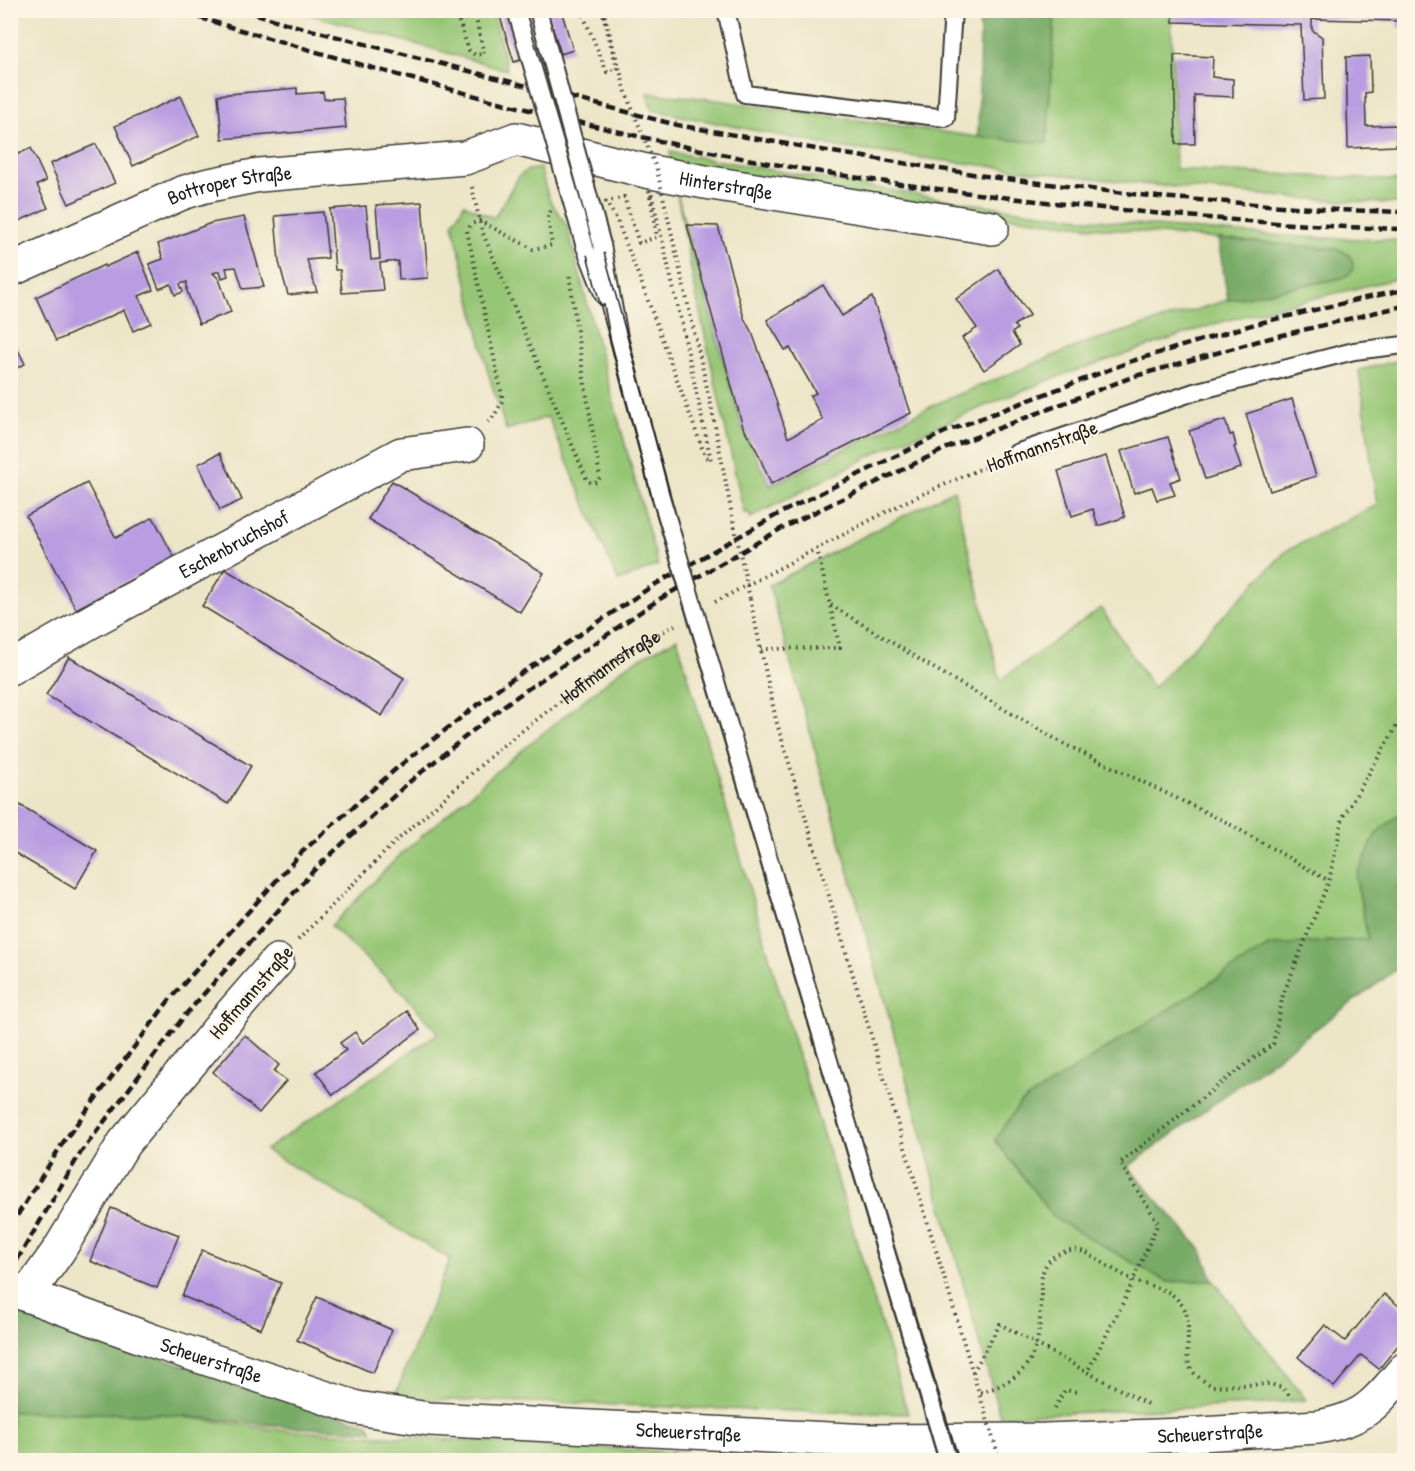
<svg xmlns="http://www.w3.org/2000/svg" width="1415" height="1471" font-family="'Patrick Hand',sans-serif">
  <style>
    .green { fill: #96c675; stroke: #597148; stroke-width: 1.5 }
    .forest { fill: #78ab66; stroke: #4a6441; stroke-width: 1.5 }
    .building { fill: #b99ce1 }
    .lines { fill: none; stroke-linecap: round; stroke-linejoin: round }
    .service-casing { stroke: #3b3a36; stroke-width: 20 }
    .minor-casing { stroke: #3b3a36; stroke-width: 36 }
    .path { stroke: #3b3a36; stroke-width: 4; stroke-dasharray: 1.5 4.5; stroke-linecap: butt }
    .service { stroke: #fff; stroke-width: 16 }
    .minor { stroke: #fff; stroke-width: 33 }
    .tram { stroke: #1c1c1c; stroke-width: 1.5 }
    .rail { stroke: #1c1c1c; stroke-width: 4.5; stroke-dasharray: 9 4.5; stroke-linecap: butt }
    .service-bridge-casing { stroke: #3b3a36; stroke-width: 20; stroke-linecap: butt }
    .path-bridge { stroke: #3b3a36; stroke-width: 4; stroke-dasharray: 1.5 4.5; stroke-linecap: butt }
    .service-bridge { stroke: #fff; stroke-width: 16 }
    .labels { text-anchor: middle; stroke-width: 4.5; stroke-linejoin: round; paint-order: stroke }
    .street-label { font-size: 20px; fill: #1c1c1c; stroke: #fcf5e5 }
  </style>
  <rect width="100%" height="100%" fill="#fcf5e5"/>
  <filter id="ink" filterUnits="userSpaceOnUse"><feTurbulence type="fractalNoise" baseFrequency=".0167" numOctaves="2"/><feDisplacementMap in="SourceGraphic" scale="12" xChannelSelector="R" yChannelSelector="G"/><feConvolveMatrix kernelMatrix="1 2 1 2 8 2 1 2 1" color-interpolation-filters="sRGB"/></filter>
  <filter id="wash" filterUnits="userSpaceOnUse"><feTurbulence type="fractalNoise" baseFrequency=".008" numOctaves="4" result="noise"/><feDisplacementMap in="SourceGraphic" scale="24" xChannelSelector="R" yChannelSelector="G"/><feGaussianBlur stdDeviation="1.35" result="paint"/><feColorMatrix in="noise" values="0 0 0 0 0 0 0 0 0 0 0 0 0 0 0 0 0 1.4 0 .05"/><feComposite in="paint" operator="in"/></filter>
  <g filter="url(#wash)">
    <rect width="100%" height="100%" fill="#ece5c7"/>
    <g class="green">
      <path d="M404 10 412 13 413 10 493 11 507 70 298 11Z"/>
      <path d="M1055 11H1171L1176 169 1404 181V204L1295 198 1143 184 955 162 843 148 652 110 647 93 702 98 978 137 1047 143Z"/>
      <path d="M670 152C761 168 852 185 944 199 1096 223 1250 238 1404 240V277L1273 308 1218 323 1060 376 1001 399 882 450 750 518 749 512 744 513 696 295 677 192 683 217 742 427 770 486 938 403 1085 343 1228 300 1343 278 1338 249C1245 241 1151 235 1058 223 929 207 801 187 672 167Z"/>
      <path d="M540 168 549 199 567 226 598 345 658 565 618 581 548 417 506 430 488 372 453 224 464 204 494 218 519 176 528 170Z"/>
      <path d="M1404 359V810L1376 834 1356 877 1368 939 1270 945 1021 1103 1167 1282 1213 1280 1306 1400 1254 1405 1000 1416 769 585 954 490 1000 680 1101 608 1153 688 1286 551 1377 505 1359 370Z"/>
      <path d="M677 638 796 1049 853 1229 908 1414 748 1410 567 1403 440 1400 394 1398 450 1259 265 1150 438 1033 406 996 331 926 400 855 510 760 626 666Z"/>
      <path d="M11 1412 162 1414 281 1430 687 1453 684 1460H11Z"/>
    </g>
    <g class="forest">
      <path d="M978 11H1055L1047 143 978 137 980 30Z"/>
      <path d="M1218 239 1338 249C1350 253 1355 259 1352 272L1343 278 1228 300Z"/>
      <path d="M1404 810V964L1128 1167 1202 1251 1213 1280 1167 1282 1055 1219 995 1140 1020 1103 1270 945 1368 939 1356 877 1376 834Z"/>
      <path d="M12 1311 369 1424 372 1431 289 1427 162 1414 11 1412 10 1315Z"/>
    </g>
    <g id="blocks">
      <g class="building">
        <path d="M498 10H512L527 58 514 62Z"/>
        <path d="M547 10H561L573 50 561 54Z"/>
        <path d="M1172 10H1404V27H1398V21L1312 19V30L1322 37 1324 99 1304 100 1301 25 1173 22Z"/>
        <path d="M1174 55 1213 57 1212 77 1233 79V97L1194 95 1195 144H1176Z"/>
        <path d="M1370 56 1371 92 1365 93 1366 126 1396 125V146L1348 148 1346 57Z"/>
        <path d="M297 88V94L323 92 324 99 343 98 346 128 222 139 218 95Z"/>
        <path d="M181 96 199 136 133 166 115 126Z"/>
        <path d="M96 144 115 183 69 204 50 164Z"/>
        <path d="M31 148 46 181 37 185 48 208 10 225V158Z"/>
        <path d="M422 202 428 278 399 280 398 261 380 263 383 290 342 293 340 270H335L330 209 366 206 371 260 380 259 376 205Z"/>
        <path d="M323 212 328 258 307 260 317 292 288 295 279 262 275 216Z"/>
        <path d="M244 217 264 287 243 289 236 267 226 268 228 276 222 278 220 271 213 273 219 279 231 312 199 324 187 291V282L180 284 183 292 175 295 171 284 159 289 149 264 163 259 158 244 211 223Z"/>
        <path d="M687 225 718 226 744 318 753 335 770 382 788 438 823 420 810 396 816 393 790 348 785 350 767 320 823 285 842 316 872 297 911 413 771 484 757 451 743 427Z"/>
        <path d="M138 252 153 290 139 296 151 323 133 331 124 310 56 341 36 297 104 265 105 267Z"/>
        <path d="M998 269 1030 315 1014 325 1017 329 1012 333 1020 345 984 370 962 338 977 328 956 299Z"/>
        <path d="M10 334 25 364 10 371Z"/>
        <path d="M1292 399 1316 476 1270 491 1246 414Z"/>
        <path d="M1225 420 1230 435 1233 434 1236 446 1234 447 1241 468 1205 479 1189 431Z"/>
        <path d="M1168 437 1181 478 1170 482 1175 495 1157 500 1152 487 1134 493 1121 451Z"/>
        <path d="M220 453 242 500 220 510 198 464Z"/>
        <path d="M1106 456 1125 517 1098 526 1093 509 1072 516 1058 471Z"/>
        <path d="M392 481 544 573 520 612 368 519Z"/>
        <path d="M87 483 116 538 153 517 174 557 76 609 26 516Z"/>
        <path d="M225 569 404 678 382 716 202 606Z"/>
        <path d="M10 618 18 631 10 635Z"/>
        <path d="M69 657 251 766 228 804 46 695Z"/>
        <path d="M10 799 97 851 75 889 10 850Z"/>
        <path d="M407 1011 420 1030 333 1095 316 1072 346 1050 340 1043 355 1032 363 1043Z"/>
        <path d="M245 1035 279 1065 274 1071 286 1081 259 1113 213 1072Z"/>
        <path d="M111 1208 179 1235 157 1288 90 1261Z"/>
        <path d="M202 1250 281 1283 261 1329 182 1296Z"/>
        <path d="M1384 1294 1404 1310V1338L1379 1369 1361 1355 1334 1387 1298 1357 1325 1325 1345 1341Z"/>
        <path d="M317 1297 392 1330 373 1373 297 1340Z"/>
      </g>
    </g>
  </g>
  <g filter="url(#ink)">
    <use href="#blocks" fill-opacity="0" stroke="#3b3a36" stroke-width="1.5"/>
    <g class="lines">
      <defs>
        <g id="service">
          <path d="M538 10 545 36"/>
          <path d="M726 10 745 94 946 118 953 10"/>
          <path d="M602 245 619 337 661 497"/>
          <path d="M585 247 604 296"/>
          <path d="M1016 453 1194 392 1354 351 1404 345"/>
        </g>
        <g id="minor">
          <path id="s2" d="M10 270 182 193 205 186 259 175 465 158 516 139 646 171 705 182 992 228"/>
          <path id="s3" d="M10 668 97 618 401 454 467 445"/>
          <path id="s4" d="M10 1288 27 1295 153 1341 357 1408 429 1419 870 1441 1045 1440 1184 1435 1318 1427C1366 1418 1374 1405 1404 1370"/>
          <path d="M27 1295 59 1250 124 1143 232 1013 277 961"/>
        </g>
      </defs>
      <use href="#service" class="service-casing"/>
      <use href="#minor" class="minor-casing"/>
      <g class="path">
        <path d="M455 10 469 50 475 55 484 54 474 10"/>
        <path d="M581 10 607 72 617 69 602 10"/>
        <path d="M646 171 682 325 711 460 705 456 643 287 616 218 606 202 624 197 639 243 657 237Z"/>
        <path d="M472 187 482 231 587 480 591 483 597 482 600 477 581 360 569 273"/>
        <path d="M488 422 494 416 503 400 467 231 471 224 480 221 533 249 552 245 548 218 551 209"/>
        <path d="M750 599 776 720 979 1393"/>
        <path d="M715 602 905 502 996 462"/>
        <path d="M831 605 930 666 1064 744 1226 822 1329 881"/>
        <path d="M761 649 840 648 817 549"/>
        <path id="s1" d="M298 940 393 844 501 747 620 656 675 625"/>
        <path d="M973 1372 1000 1324 1087 1372"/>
        <path d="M1213 1386 1270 1384 1283 1388 1292 1398"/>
        <path d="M1147 1404 1087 1372 1125 1299 1158 1223 1120 1163 1220 1084 1273 1044 1283 995 1329 881 1343 817 1404 714"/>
        <path d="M1055 1408 1065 1390 1078 1392"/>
      </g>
      <use href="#service" class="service"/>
      <use href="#minor" class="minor"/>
      <g class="tram">
        <path d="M602 245 707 628 959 1460"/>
        <path d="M585 247 652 500 938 1460"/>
      </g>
      <g class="rail">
        <path d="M173 10C339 59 504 107 673 144 796 171 921 188 1046 202 1165 215 1285 226 1404 229"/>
        <path d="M243 10 292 25 677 125 839 153 998 178 1158 197 1337 210 1404 212"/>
        <path d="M10 1227 64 1141 170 999 302 852 398 767 499 688 654 585 782 512 945 432 1132 361 1255 324 1374 296 1404 290"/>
        <path d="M10 1272 81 1152 186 1014 315 869 408 783 506 704 658 600 784 527 947 448 1132 377 1262 340 1377 312 1404 306"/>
      </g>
      <defs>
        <g id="service-bridge">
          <path d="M516 10 585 247"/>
          <path d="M545 36 602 245"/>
          <path d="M661 497 948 1460"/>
        </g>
      </defs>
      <use href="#service-bridge" class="service-bridge-casing"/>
      <g class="path-bridge">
        <path d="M603 10 627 96 657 170 711 405 732 515 750 599"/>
        <path d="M1000 1460 979 1393C1035 1377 1040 1349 1041 1296 1041 1282 1040 1269 1052 1258 1058 1253 1069 1249 1077 1250 1085 1251 1091 1255 1098 1260 1109 1267 1121 1274 1133 1280 1144 1285 1157 1287 1168 1292 1174 1295 1180 1302 1184 1308 1187 1313 1187 1319 1188 1326 1189 1357 1179 1369 1213 1386"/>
      </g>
      <use href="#service-bridge" class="service-bridge"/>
    </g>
  </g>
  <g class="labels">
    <g class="street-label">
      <text dy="7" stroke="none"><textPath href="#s2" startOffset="744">Hinterstraße</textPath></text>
      <text dy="7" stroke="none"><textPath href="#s2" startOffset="237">Bottroper Straße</textPath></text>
      <text transform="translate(1042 446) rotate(-20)" y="7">Hoffmannstraße</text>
      <text dy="7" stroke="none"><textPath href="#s3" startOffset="256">Eschenbruchshof</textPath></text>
      <text dy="7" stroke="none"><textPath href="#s1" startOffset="416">Hoffmannstraße</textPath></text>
      <text transform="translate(251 992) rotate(-49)" y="7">Hoffmannstraße</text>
      <text dy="7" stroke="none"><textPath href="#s4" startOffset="214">Scheuerstraße</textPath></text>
      <text dy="7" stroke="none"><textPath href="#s4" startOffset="700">Scheuerstraße</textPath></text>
      <text dy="7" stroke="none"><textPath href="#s4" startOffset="1222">Scheuerstraße</textPath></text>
    </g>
  </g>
  <rect width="1415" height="1471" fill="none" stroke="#fcf5e5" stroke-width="36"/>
</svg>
